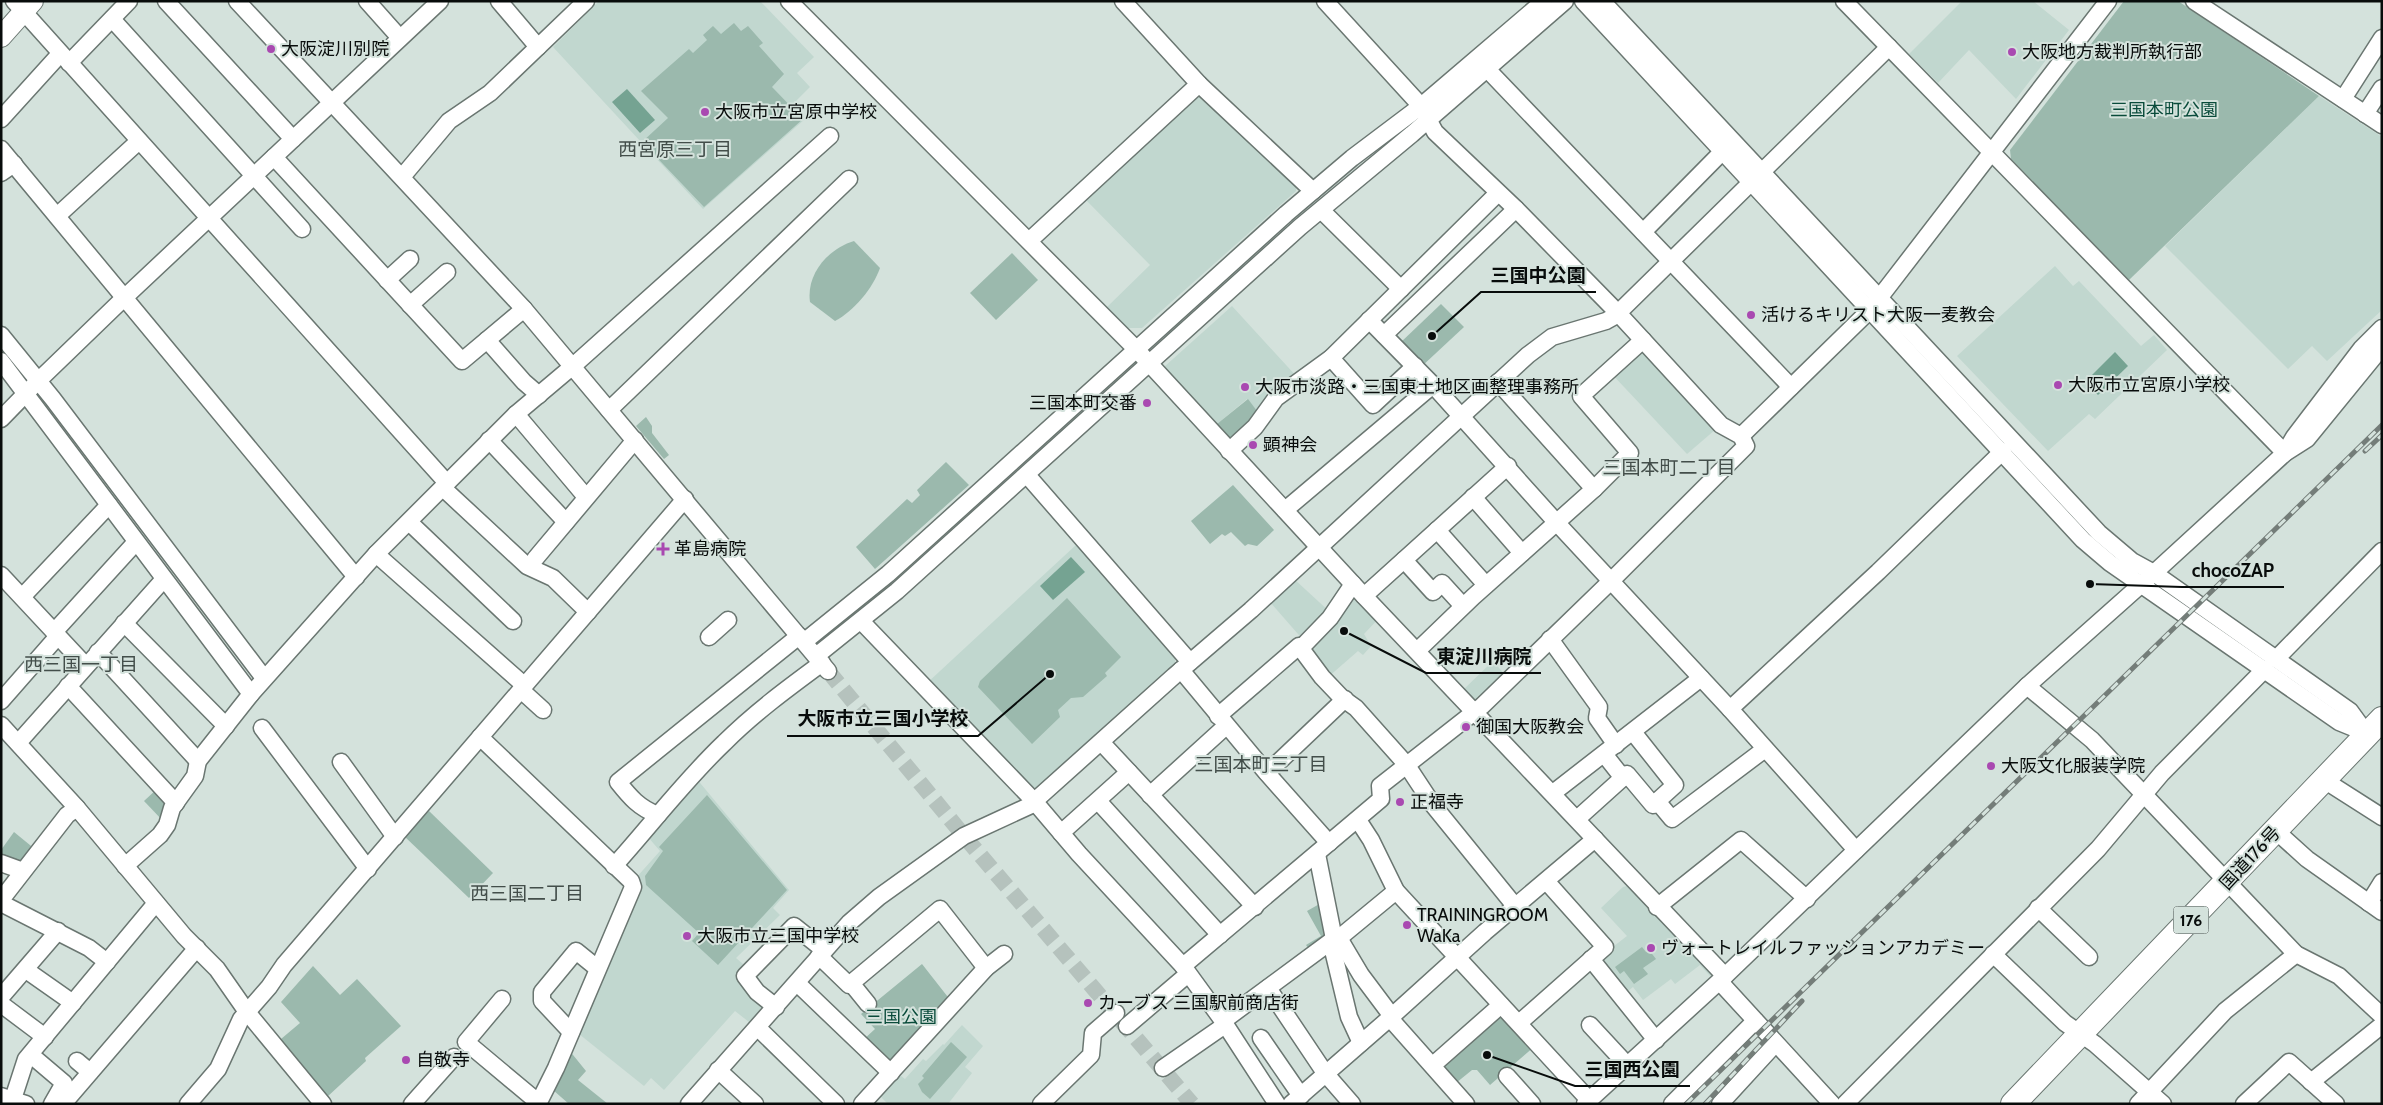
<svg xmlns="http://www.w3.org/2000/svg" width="2383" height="1105" font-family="Cabin,'Noto Sans JP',sans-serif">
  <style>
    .built { fill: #c1d7cf }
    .green { fill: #9bb9ad }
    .water { fill: #75a392 }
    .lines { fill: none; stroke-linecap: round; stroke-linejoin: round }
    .minor-tunnel { stroke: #b5c2bd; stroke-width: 16; stroke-dasharray: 16 8; stroke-linecap: butt }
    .minor-casing { stroke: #6a7671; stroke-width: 19 }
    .major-casing { stroke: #6a7671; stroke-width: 22 }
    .highway-casing { stroke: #6a7671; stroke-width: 26 }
    .minor { stroke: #fff; stroke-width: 16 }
    .major { stroke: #fff; stroke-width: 20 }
    .highway { stroke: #fff; stroke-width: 24 }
    .rail-casing { stroke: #747d79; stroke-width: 5 }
    .rail { stroke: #d4e2dc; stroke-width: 3; stroke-dasharray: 9; stroke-linecap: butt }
    .poi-dot { fill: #a949b1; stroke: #d4e2dc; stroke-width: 2 }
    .labels { text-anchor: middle; stroke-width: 4; stroke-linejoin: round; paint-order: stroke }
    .shield { fill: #d4e2dc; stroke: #454c4a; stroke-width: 1 }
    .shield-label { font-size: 16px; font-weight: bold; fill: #080c0b }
    .poi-label { font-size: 18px; fill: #080c0b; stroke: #d4e2dc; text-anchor: start }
    .park-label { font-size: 18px; fill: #094b3a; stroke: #d4e2dc }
    .street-label { font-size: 18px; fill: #080c0b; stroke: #d4e2dc }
    .neighbourhood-label { font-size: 19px; fill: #434e4a; stroke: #d4e2dc }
    .leader { fill: none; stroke: #080c0b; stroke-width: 2 }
    .callout-dot { fill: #080c0b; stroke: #d4e2dc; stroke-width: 2 }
    .callout-label { font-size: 19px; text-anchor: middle; font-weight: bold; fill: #080c0b; stroke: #d4e2dc; stroke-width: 4; stroke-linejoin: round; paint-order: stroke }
  </style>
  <rect width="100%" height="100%" fill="#d4e2dc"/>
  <g class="built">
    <path d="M599 1H760L814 57 797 73 810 87 792 105 805 119 703 209 553 47Z"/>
    <path d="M1962 1H2033L2069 30 2016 99 1969 50 1938 83 1909 54Z"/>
    <path d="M1200 92 1296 183V191L1142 328H1125L1106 308 1150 265 1084 198Z"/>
    <path d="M2319 96 2382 137V310L2327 361 2312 346 2288 369 2165 246Z"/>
    <path d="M2055 266 2073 286 2079 281 2141 346 2154 335 2167 350 2095 419 2089 414 2048 451 1957 356Z"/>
    <path d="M1232 306 1298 378 1259 414 1247 399 1217 424 1164 367Z"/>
    <path d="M1640 345 1716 429 1687 454 1610 372Z"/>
    <path d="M1076 545 1175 657V664L1034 791 926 684Z"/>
    <path d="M1294 579 1331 613 1305 642 1270 602Z"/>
    <path d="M1351 588 1380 617 1364 634 1371 646 1363 655 1358 651 1327 678 1309 653Z"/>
    <path d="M1493 661 1506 676 1475 704 1462 691Z"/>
    <path d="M696 778 789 890 773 908 780 915 736 958 750 970 772 1006 754 1026 735 1011 664 1090 651 1078 644 1086 579 1034 635 879 660 851 648 837 688 794 685 790Z"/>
    <path d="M1631 885 1714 973 1710 976 1700 965 1675 984 1671 979 1643 1000 1633 987 1623 995 1596 960 1627 936 1601 908 1623 887Z"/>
    <path d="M962 1025 983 1046 965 1067 972 1073 948 1104H888L878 1094 896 1072 905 1079 923 1059 926 1061 943 1044 944 1045Z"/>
  </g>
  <g class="green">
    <path d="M2124 1H2178L2319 96 2129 280 2011 159 2010 150Z"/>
    <path d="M734 23 741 31 748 26 763 43 759 46 784 74 772 87 803 119 704 207 642 142 668 118 641 91 689 49 693 53 707 40 703 35 713 26 721 34Z"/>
    <path d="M854 241 880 268C873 288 854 311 835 321L810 302C806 274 828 249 854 241Z"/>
    <path d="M1012 253 1038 280 996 320 970 293Z"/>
    <path d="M1441 304 1464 327 1421 367 1399 344Z"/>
    <path d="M1248 399 1260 415 1234 443 1217 424Z"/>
    <path d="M646 417 652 426V433L669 455 664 459 636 426Z"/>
    <path d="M946 462 969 485 875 569 856 547 907 499 912 503 920 495 917 490Z"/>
    <path d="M1233 485 1274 530 1257 546 1248 544 1245 546 1231 532 1225 536 1222 534 1210 544 1191 521Z"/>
    <path d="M1067 598 1121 657 1105 673 1107 676 1083 697 1071 698 1058 710 1060 717 1032 744 978 687 980 681Z"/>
    <path d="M158 788 169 802 164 822 144 801Z"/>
    <path d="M707 795 787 890 718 965 692 941 699 933 646 885 645 876 663 851 659 847Z"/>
    <path d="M429 811 493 873 469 898 404 836Z"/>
    <path d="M14 832 36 850 25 863 1 858V850Z"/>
    <path d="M1323 902 1330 934 1311 952 1306 945 1321 936 1307 911Z"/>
    <path d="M1642 947 1646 952 1649 950 1656 959 1643 968 1648 974 1634 984 1624 971 1620 974 1615 967Z"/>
    <path d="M922 964 951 1001 890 1069 862 1041 875 1029 861 1014Z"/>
    <path d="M313 966 340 995 357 979 401 1026 365 1058 366 1061 327 1097 313 1084 281 1039 300 1023 281 1002Z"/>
    <path d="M1500 1009 1535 1046 1490 1085 1477 1070H1472L1456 1083 1439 1063Z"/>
    <path d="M951 1042 967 1057 930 1099 922 1092 918 1084 924 1078 922 1076Z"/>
    <path d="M569 1050 586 1071 578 1080 608 1104H569L553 1090Z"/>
  </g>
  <g class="water">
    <path d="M627 89 655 120 640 133 612 102Z"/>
    <path d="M2115 352 2128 366 2098 395 2085 382Z"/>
    <path d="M1071 557 1085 572 1053 600 1040 586Z"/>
  </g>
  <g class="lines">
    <path class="minor-tunnel" d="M828 671 964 836 1192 1104"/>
    <defs>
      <g id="minor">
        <path d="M14 1 447 483"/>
        <path d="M166 1 293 139"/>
        <path d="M237 1 524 309 828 671"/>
        <path d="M367 1 400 38"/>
        <path d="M499 1 538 47"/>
        <path d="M789 1 1136 349 1364 596 1725 976"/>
        <path d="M1583 1 2083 540 2110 563 2339 722 2366 733"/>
        <path d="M1602 1 2099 533 2132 561 2154 573 2350 711 2366 733"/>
        <path d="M1844 1 2285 453"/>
        <path d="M2194 1 2382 125"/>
        <path d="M112 19 302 229"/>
        <path d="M69 63 129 1"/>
        <path d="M1486 68 1791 387"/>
        <path d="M1199 84 1313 191"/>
        <path d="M2343 99 2382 38"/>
        <path d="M2365 114 2382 88"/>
        <path d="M1 119 60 54"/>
        <path d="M1 149 356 577"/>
        <path d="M274 157 462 361 524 309"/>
        <path d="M1 173 14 164"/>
        <path d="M402 177 449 121 490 93 586 1"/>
        <path d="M1321 210 1401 289"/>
        <path d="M57 216 139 141"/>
        <path d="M1643 232 1722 152"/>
        <path d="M1029 241 1199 84 1123 1"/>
        <path d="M387 280 410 259"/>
        <path d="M410 305 447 272"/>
        <path d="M1369 320 1433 385 1556 522 1730 709 1856 850"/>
        <path d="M1 335 53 399 264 678"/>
        <path d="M1384 335 1516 209"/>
        <path d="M487 340 524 382 539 395"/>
        <path d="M1331 358 1373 405 1415 366"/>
        <path d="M1 361 251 694"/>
        <path d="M1498 382 1594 489"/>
        <path d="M609 410 849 179"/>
        <path d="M516 414 586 497"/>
        <path d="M1 419 38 381 124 298 440 1"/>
        <path d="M1741 436 1870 310 2108 1"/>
        <path d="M489 440 566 522"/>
        <path d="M2287 449 2294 437 2361 349 2382 328"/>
        <path d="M1229 451 1255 427 1276 398 1331 358 1497 194"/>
        <path d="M1027 475 1190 662"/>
        <path d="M443 488 527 566 553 578 588 612"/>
        <path d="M1473 497 1522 553"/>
        <path d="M1285 510 1433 385"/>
        <path d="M409 522 513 621"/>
        <path d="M1437 530 1486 585"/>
        <path d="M376 554 524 685"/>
        <path d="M535 559 635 440"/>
        <path d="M1404 560 1433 592 1442 583 1463 606"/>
        <path d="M1 575 86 666"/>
        <path d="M1364 596 1508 466"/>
        <path d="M22 597 109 505"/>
        <path d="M861 621 1034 801 1079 854 1183 966 1223 1021 1277 1104"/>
        <path d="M124 623 226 726"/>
        <path d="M54 632 136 542"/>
        <path d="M709 637 728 620"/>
        <path d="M1550 639 1599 707 1597 718 1616 745"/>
        <path d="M805 641 888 574 1286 214 1352 158 1421 106 1544 1"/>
        <path d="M1301 648 1330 618 1353 584"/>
        <path d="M1418 650 1473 597 1594 489 1630 453 1581 396 1643 340"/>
        <path d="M98 652 198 761"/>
        <path d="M816 656 897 591 1300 227 1412 134 1565 1"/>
        <path d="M2276 659 2382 551"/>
        <path d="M1181 670 1265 771 1329 843"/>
        <path d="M68 686 176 803"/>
        <path d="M2027 686 2092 740 2296 954 2339 976 2382 1016"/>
        <path d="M521 690 543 710"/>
        <path d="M1 701 58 636"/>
        <path d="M1730 709 1878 572 2003 451"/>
        <path d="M1218 716 1299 646 1322 677 1342 698 1356 708 1406 764 1433 805 1515 906"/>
        <path d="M1 725 77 808 184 936 217 969 247 1012 323 1104"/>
        <path d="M262 728 368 869"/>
        <path d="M480 737 631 881 633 887 556 1068 538 1104"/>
        <path d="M1101 742 1255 907"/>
        <path d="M18 743 164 579"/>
        <path d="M1604 754 1623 778"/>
        <path d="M341 762 395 837"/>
        <path d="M1267 773 1345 699"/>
        <path d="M2324 780 2382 817"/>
        <path d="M1553 793 1701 678"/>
        <path d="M1150 795 1226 726"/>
        <path d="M1098 801 1220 935"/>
        <path d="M1657 801 1672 819 1765 749"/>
        <path d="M658 815C639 808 630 797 618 782L799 636"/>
        <path d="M1577 819 1627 774 1653 805 1675 785 1633 732"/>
        <path d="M1358 820 1371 840 1396 891 1589 1100"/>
        <path d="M2276 831 2307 859 2382 912"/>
        <path d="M1061 833 1129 772"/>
        <path d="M1317 854 1334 939"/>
        <path d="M1 863 23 871"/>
        <path d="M125 866 160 835 167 825 172 808 195 776 198 761 251 694 376 554 516 414 573 366 830 136"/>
        <path d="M614 866C651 825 684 781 724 743 754 713 788 688 822 663"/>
        <path d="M1 900 67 815 77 808"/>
        <path d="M1 903 89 948 107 962"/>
        <path d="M2369 903 2382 882"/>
        <path d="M1657 907 1741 840 1807 899"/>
        <path d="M2038 908 2089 957"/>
        <path d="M1339 938 1361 975 1388 1011 1395 1024 1466 1104"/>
        <path d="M1331 942 1349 1017 1361 1043"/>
        <path d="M1993 954 2065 1023 2095 1044 2163 1104"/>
        <path d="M819 956 849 985 940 909 986 968"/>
        <path d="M1591 959 1656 1040"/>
        <path d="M1183 966 1381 799 1380 786 1482 706 1612 580 1746 446 1741 436 1721 425 1618 313 1516 209 1435 132 1421 106 1325 1"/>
        <path d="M26 970 73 1003"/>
        <path d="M1720 982 1832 1104"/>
        <path d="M797 983 891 1073"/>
        <path d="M851 983 868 1004"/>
        <path d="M1268 988 1325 1073 1352 1104"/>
        <path d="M1 997 58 931"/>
        <path d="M502 999 466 1042 539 1103"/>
        <path d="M1 1004 45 1037"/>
        <path d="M776 1007 757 992 745 976 794 926 824 950"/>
        <path d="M1223 1021 1334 939 1339 938 1396 891"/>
        <path d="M1519 1023 1605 947 1547 882"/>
        <path d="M1590 1025 1628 1066"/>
        <path d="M1127 1026 1188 974"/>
        <path d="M758 1028 836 1104"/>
        <path d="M571 1032 542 1001V992L576 951 597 968"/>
        <path d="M1261 1038 1301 1096"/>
        <path d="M31 1055 64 1083 52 1104"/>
        <path d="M77 1061 90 1072"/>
        <path d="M1433 1065 1501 1005"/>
        <path d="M1163 1068 1225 1025"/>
        <path d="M718 1070 755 1104"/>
        <path d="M1507 1076 1532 1104"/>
        <path d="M2311 1082 2382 1025"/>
        <path d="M1 1096 26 1104"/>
        <path d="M13 1099 26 1059 156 903"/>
        <path d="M63 1104 197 948"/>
        <path d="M188 1104 218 1069 241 1019 269 987 284 965 685 499"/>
        <path d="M412 1104 454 1057"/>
        <path d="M689 1104 849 923 879 897 964 836 1029 806 1174 676 1251 610 1528 355 1552 337 1606 321 1615 316 1889 47"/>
        <path d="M862 1104 986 968 1004 954"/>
        <path d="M1041 1104 1091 1055 1093 1033 1116 1013"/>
        <path d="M1291 1104 1391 1017 1485 932 1595 839"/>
        <path d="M1585 1104 1725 976 2027 686 2154 573 2285 453 2307 439 2382 347"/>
        <path d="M1672 1104 1755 1021"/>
        <path d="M1720 1104 1775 1044"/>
        <path d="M1845 1104 2098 849 2162 773 2265 669"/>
        <path d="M2138 1104 2225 1011 2296 954"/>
        <path d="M2244 1104 2289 1062 2336 1104"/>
      </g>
      <path id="major" d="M1 37 33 1"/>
      <path id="highway" d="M2013 1104 2382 719"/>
    </defs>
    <use href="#minor" class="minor-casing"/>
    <use href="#major" class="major-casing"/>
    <use href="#highway" class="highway-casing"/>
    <use href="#minor" class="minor"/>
    <use href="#major" class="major"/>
    <use href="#highway" class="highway"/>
    <defs>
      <g id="rail">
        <path d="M2365 451 2382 435"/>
        <path d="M1686 1104 2382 425"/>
        <path d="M1705 1104 1802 1001"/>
      </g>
    </defs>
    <use href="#rail" class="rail-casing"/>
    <use href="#rail" class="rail"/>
  </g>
  <g class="poi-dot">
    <circle cx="271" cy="49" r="5"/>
    <circle cx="2012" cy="52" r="5"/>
    <circle cx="705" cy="112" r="5"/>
    <circle cx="1751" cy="315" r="5"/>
    <circle cx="2058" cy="385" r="5"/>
    <circle cx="1245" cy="387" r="5"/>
    <circle cx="1147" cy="403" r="5"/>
    <circle cx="1253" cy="445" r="5"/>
    <path d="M660.5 541.5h5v5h5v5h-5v5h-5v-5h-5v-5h5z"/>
    <circle cx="1466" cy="727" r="5"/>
    <circle cx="1991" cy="766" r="5"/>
    <circle cx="1400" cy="802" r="5"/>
    <circle cx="1407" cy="925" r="5"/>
    <circle cx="687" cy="936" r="5"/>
    <circle cx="1651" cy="948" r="5"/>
    <circle cx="1088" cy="1003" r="5"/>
    <circle cx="406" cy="1060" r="5"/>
  </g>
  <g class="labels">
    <rect class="shield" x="2173.5" y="906.5" width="35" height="27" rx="4"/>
    <g class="shield-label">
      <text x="2191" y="926">176</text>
    </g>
    <g class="poi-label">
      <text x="281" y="55">大阪淀川別院</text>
      <text x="2022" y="58">大阪地方裁判所執行部</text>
      <text x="715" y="118">大阪市立宮原中学校</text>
      <text x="1761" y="321">活けるキリスト大阪一麦教会</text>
      <text x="2068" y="391">大阪市立宮原小学校</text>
      <text x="1255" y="393">大阪市淡路・三国東土地区画整理事務所</text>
      <text x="1137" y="409" text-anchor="end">三国本町交番</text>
      <text x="1263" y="451">顕神会</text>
      <text x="674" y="555">革島病院</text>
      <text x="1476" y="733">御国大阪教会</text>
      <text x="2001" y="772">大阪文化服装学院</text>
      <text x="1410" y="808">正福寺</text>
      <text x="1417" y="921">TRAININGROOM<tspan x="1417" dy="21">WaKa</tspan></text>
      <text x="697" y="942">大阪市立三国中学校</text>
      <text x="1661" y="954">ヴォートレイルファッションアカデミー</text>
      <text x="1098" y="1009">カーブス 三国駅前商店街</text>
      <text x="416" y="1066">自敬寺</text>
    </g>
    <g class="park-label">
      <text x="2164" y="116">三国本町公園</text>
      <text x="901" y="1023">三国公園</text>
    </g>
    <g class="street-label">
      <text transform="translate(2250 858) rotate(-47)" y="6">国道176号</text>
    </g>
    <g class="neighbourhood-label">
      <text x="675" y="156">西宮原三丁目</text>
      <text x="1669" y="474">三国本町二丁目</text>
      <text x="81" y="671">西三国一丁目</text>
      <text x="1261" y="771">三国本町三丁目</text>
      <text x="527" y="900">西三国二丁目</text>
    </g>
  </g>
  <path class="leader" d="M1432 336L1481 292H1596M2090 584L2182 587H2284M1344 631L1426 673H1541M1050 674L978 736H787M1487 1055L1575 1086H1690"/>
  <g class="callout-dot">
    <circle cx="1432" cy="336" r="5"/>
    <circle cx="2090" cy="584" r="5"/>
    <circle cx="1344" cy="631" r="5"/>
    <circle cx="1050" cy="674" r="5"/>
    <circle cx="1487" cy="1055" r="5"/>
  </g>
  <g class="callout-label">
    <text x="1538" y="282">三国中公園</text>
    <text x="2233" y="577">chocoZAP</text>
    <text x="1484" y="663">東淀川病院</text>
    <text x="883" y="725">大阪市立三国小学校</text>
    <text x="1632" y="1076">三国西公園</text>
  </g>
  <rect width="2383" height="1105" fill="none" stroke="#080c0b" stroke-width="5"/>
</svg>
